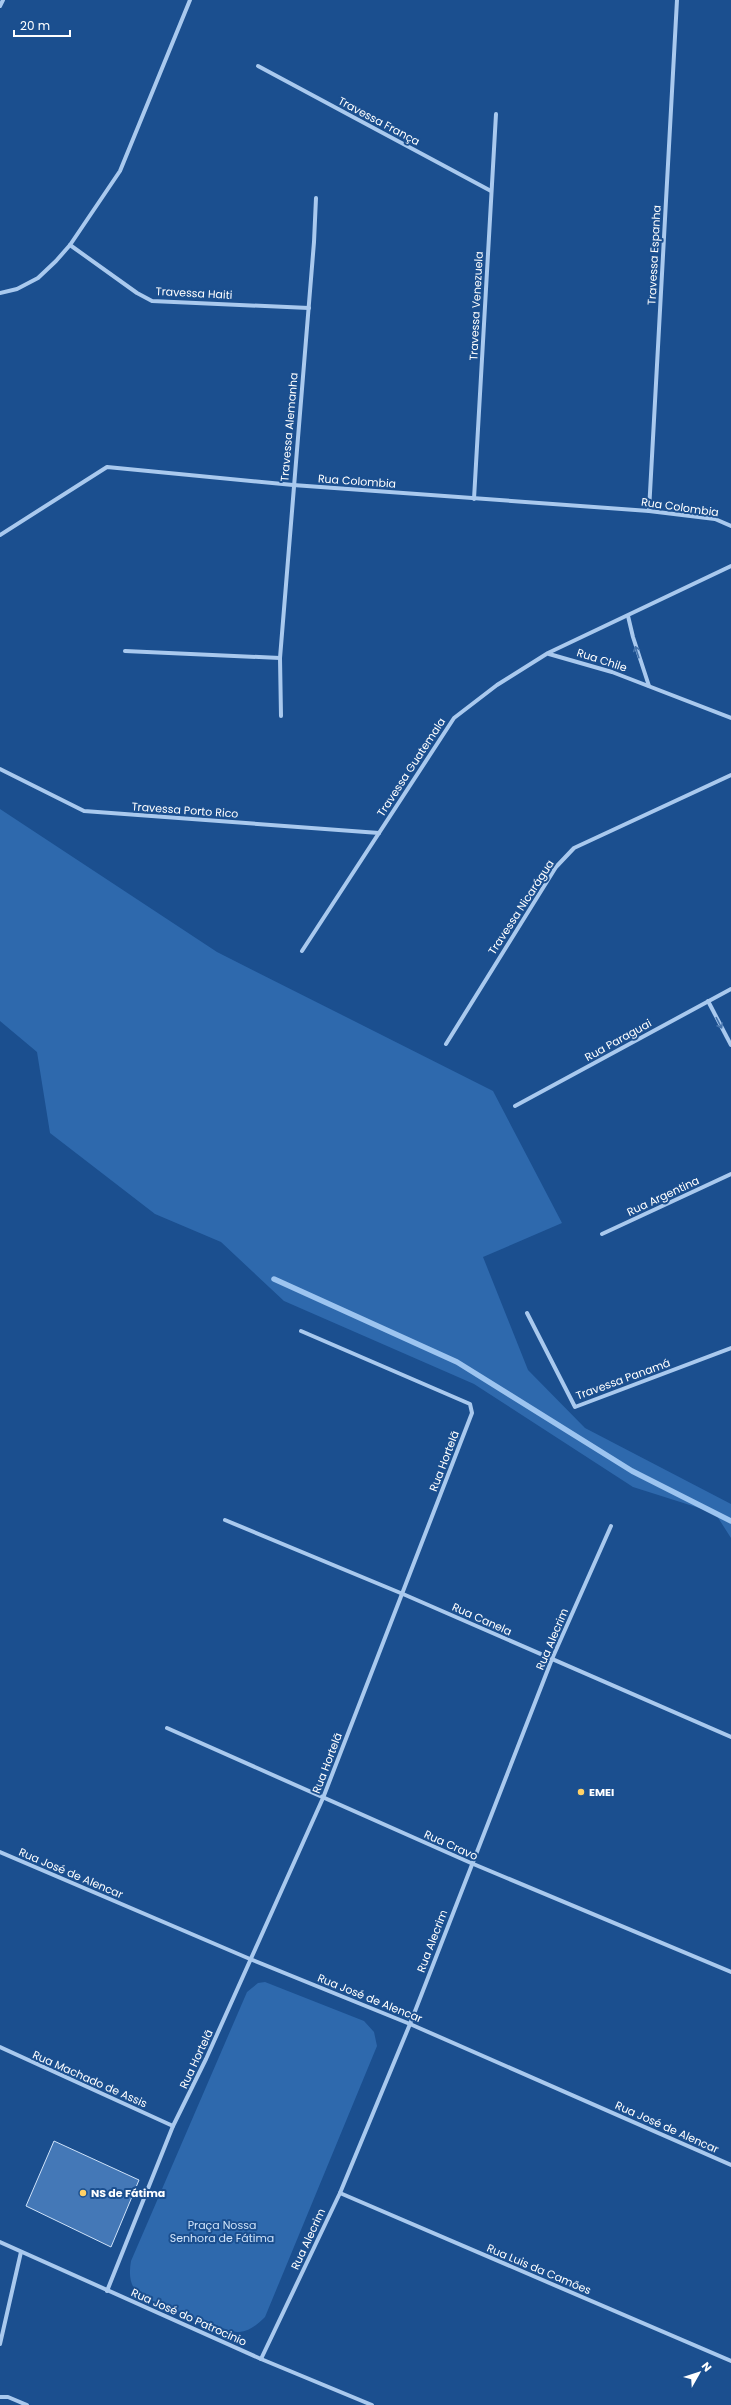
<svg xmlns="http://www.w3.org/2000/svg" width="731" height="2405" font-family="Poppins,sans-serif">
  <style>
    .green { fill: #2e69ad }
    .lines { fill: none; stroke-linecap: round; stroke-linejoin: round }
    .stream { stroke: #9cc4f0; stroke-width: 5.5 }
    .building { fill: #4478b7; stroke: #cfe3fa }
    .street { stroke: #a9c9ee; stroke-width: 4 }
    .oneway { stroke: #4674ac }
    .poi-dot { fill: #ffd166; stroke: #1b4f8f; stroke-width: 1.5 }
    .labels { text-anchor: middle; stroke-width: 4; stroke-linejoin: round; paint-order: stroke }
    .street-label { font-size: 11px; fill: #fff; stroke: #1b4f8f }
    .poi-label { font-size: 11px; font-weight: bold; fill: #fff; stroke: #1b4f8f; text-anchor: start }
    .park-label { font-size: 11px; fill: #cfe3fa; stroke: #1b4f8f }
  </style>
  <rect width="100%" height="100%" fill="#1b4f8f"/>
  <g class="green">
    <path d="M0 809 217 952 493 1091 562 1223 483 1257 528 1370 585 1428 731 1504V1538L715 1513 633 1487 474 1384 284 1301 221 1242 155 1214 50 1133 37 1052 0 1021Z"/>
    <path d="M265 1982 364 2021 374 2032 377 2046 265 2317C258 2324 250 2331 239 2332 229 2333 146 2300 138 2293 129 2285 129 2272 131 2261L247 1992 258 1983Z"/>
  </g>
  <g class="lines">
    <path class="stream" d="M274 1279 457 1362 632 1471 731 1521"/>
  </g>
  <path class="building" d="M54 2141 139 2180 111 2247 26 2206Z"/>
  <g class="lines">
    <g class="street">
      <path d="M0 6 3 0"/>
      <path d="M258 66 491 191"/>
      <path d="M70 245 137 293 152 301 309 308"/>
      <path d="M0 293 17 289 38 278 56 261 70 245 120 171 190 0"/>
      <path d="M474 499 496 114"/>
      <path d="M649 511 677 0"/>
      <path d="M0 535 107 467 293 485 649 511 715 519 731 526"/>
      <path d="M628 616 633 637 649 686"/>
      <path d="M125 651 280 658"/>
      <path d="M549 654 612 672 731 718"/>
      <path d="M281 716 280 658 314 242 316 198"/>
      <path d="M0 769 84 811 379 833"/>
      <path d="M302 951 454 718 497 685 548 653 731 566"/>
      <path d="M708 1001 731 1045"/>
      <path d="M446 1044 556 867 574 848 731 775"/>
      <path d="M515 1106 731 989"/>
      <path d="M602 1234 731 1174"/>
      <path d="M527 1313 575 1407 731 1348"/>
      <path d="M225 1520 403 1594 731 1737"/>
      <path d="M167 1728 471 1863 731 1972"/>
      <path d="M0 1852 250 1959 410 2024 731 2165"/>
      <path d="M0 2047 173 2126"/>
      <path d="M340 2193 731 2361"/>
      <path d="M0 2242 261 2359 372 2405"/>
      <path d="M107 2291 173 2126 206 2059 323 1798 472 1413 470 1404 301 1331"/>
      <path d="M0 2344 21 2252"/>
      <path d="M261 2359 340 2193 410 2024 552 1659 611 1526"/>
      <path d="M0 2397H8L27 2405"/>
    </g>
  </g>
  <defs><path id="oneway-shaft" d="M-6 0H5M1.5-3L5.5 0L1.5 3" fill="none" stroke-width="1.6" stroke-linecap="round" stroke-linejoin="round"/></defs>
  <g class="oneway">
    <use href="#oneway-shaft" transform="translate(637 652) rotate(-108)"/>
    <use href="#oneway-shaft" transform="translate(719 1023) rotate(62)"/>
  </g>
  <g class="poi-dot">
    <circle cx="581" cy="1792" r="4"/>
    <circle cx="83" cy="2193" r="4"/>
  </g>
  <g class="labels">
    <g class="street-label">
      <text transform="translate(379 121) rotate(28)" y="4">Travessa França</text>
      <text transform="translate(654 255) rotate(-87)" y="4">Travessa Espanha</text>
      <text transform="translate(194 293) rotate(3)" y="4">Travessa Haiti</text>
      <text transform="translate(476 306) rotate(-87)" y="4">Travessa Venezuela</text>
      <text transform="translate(289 427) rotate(-85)" y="4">Travessa Alemanha</text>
      <text transform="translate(357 481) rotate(4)" y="4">Rua Colombia</text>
      <text transform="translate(680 507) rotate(8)" y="4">Rua Colombia</text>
      <text transform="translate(602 660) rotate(18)" y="4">Rua Chile</text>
      <text transform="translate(411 767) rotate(-57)" y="4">Travessa Guatemala</text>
      <text transform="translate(185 810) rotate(4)" y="4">Travessa Porto Rico</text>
      <text transform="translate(521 907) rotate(-57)" y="4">Travessa Nicarágua</text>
      <text transform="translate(618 1040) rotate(-29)" y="4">Rua Paraguai</text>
      <text transform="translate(663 1196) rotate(-25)" y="4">Rua Argentina</text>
      <text transform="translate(623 1379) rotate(-20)" y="4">Travessa Panamá</text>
      <text transform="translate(444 1461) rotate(-69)" y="4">Rua Hortelã</text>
      <text transform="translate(482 1619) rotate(24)" y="4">Rua Canela</text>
      <text transform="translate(552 1639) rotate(-67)" y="4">Rua Alecrim</text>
      <text transform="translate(327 1763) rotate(-69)" y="4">Rua Hortelã</text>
      <text transform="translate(451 1845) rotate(24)" y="4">Rua Cravo</text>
      <text transform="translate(71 1873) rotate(23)" y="4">Rua José de Alencar</text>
      <text transform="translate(432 1941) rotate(-69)" y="4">Rua Alecrim</text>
      <text transform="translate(370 1998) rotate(22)" y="4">Rua José de Alencar</text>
      <text transform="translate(196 2059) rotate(-65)" y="4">Rua Hortelã</text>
      <text transform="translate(90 2079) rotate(24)" y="4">Rua Machado de Assis</text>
      <text transform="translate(667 2127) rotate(24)" y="4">Rua José de Alencar</text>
      <text transform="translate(308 2239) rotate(-65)" y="4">Rua Alecrim</text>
      <text transform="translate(539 2269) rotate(23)" y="4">Rua Luis da Camões</text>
      <text transform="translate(189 2317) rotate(24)" y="4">Rua José do Patrocinio</text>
    </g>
    <g class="poi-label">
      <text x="589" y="1796">EMEI</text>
      <text x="91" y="2197">NS de Fátima</text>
    </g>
    <g class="park-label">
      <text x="222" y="2229">Praça Nossa<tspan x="222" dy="13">Senhora de Fátima</tspan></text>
    </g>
  </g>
  <g transform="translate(699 2373) rotate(51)" stroke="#1b4f8f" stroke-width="3" paint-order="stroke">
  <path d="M0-3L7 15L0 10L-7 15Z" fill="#ffffff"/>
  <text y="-6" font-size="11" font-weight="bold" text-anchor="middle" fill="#ffffff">N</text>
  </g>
  <path d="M14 30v6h56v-6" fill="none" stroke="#ffffff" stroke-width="2"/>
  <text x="20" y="30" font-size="12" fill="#ffffff" stroke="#1b4f8f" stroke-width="3" paint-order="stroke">20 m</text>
</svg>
